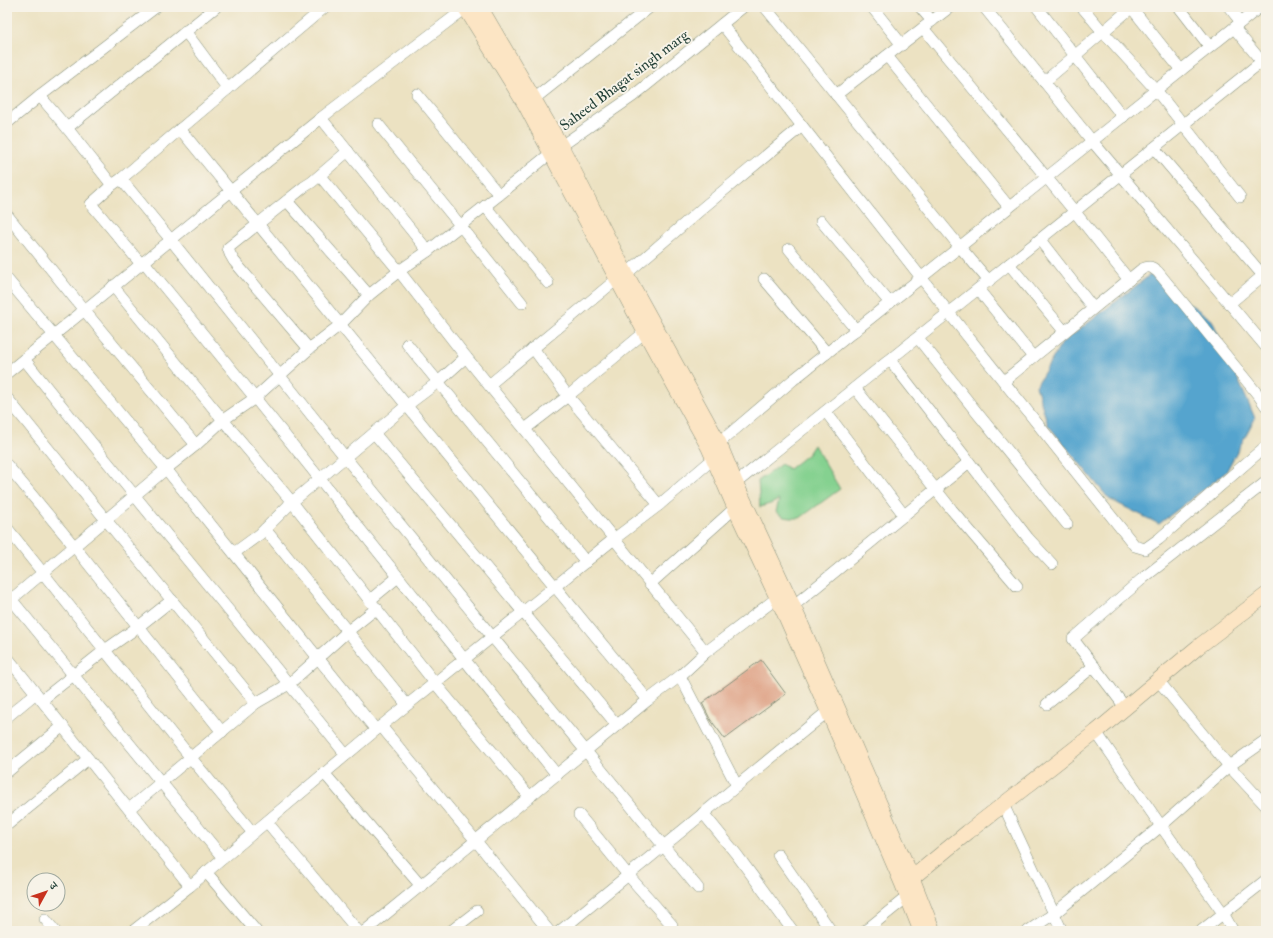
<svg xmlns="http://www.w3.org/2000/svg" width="1273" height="938" font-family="'IM FELL Double Pica','Noto Serif Devanagari',serif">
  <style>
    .green { fill: #85d190; stroke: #528762 }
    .water { fill: #54a4ce; stroke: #3a7081 }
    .building { fill: #dc997a }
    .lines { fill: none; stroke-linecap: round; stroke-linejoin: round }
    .street-casing { stroke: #86907b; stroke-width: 12 }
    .secondary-casing { stroke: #86907b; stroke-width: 16 }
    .street { stroke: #fff; stroke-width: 11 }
    .secondary { stroke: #fce5c4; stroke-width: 15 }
    .labels { text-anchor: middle; stroke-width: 4; stroke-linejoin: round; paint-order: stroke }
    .street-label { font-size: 15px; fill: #1f3d34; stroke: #f7f3e8 }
  </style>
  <rect width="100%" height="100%" fill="#f7f3e8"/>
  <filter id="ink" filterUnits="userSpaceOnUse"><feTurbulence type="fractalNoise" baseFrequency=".025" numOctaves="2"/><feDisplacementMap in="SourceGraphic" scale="8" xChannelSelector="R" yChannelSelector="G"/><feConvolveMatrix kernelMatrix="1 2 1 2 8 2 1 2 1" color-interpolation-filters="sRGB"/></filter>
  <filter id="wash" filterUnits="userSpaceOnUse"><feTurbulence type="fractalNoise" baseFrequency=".012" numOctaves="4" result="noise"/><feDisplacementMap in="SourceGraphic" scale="16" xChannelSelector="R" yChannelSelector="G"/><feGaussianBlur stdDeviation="0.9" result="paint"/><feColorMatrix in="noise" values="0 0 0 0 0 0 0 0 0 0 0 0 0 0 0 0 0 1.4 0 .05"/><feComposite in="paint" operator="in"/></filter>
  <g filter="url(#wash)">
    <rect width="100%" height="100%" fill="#ece2c2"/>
    <path class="green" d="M814 445 840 489 800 518H791L784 517 776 512 779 500 770 504 760 507 758 481 781 464 789 469 808 454Z"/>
    <path class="water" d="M1150 275 1212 320 1255 418 1226 472 1159 524 1109 499 1048 425 1036 386 1062 343Z"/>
    <g id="blocks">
      <path class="building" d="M761 660 786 694 725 739 710 719 702 703Z"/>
    </g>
  </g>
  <g filter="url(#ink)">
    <use href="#blocks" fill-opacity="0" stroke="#86907b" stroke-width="1"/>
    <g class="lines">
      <defs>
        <g id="street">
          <path d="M765 7 960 247 989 281"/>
          <path d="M872 7 902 45"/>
          <path d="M920 7 932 21"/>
          <path d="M984 7 1092 141 1121 175 1266 347"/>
          <path d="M1037 7 1123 117"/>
          <path d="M1082 7 1103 32 1156 90 1240 197"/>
          <path d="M1131 7 1181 70"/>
          <path d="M1179 7 1210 47"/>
          <path d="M1229 7 1241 22"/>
          <path d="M722 24 949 313 1135 546 1145 549 1159 539 1266 446"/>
          <path d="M923 28 1075 212 1129 280"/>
          <path d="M1234 28 1262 62"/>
          <path d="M185 31 228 89"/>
          <path d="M887 56 1009 207"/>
          <path d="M1044 82 1131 8"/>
          <path d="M417 94 499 195"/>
          <path d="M836 95 950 7"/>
          <path d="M40 96 67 128 112 185"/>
          <path d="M534 99 650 7"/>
          <path d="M321 118 428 251"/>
          <path d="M7 123 40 96 156 7"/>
          <path d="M378 124 460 225 522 303"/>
          <path d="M67 128 216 7"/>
          <path d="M180 129 648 700"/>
          <path d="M1154 148 1266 279"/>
          <path d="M320 176 399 271 466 357 706 652"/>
          <path d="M121 179 171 240 345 457 698 888"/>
          <path d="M287 201 369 295"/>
          <path d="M485 206 548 283"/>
          <path d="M7 215 84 310 196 445"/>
          <path d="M821 221 890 303"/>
          <path d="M1040 240 1093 308"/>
          <path d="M789 249 856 330"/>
          <path d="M144 262 255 398 557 775"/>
          <path d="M141 264 91 204 112 185 121 179 325 7"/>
          <path d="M1009 264 1064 331"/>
          <path d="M626 274 705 206 802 126"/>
          <path d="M7 279 166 469 376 730"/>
          <path d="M764 279 827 353"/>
          <path d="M113 286 223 420 292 502 260 534 234 553"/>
          <path d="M978 289 1033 357"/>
          <path d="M1229 304 1266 273"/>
          <path d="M918 338 978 414 1067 524"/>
          <path d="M407 344 586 562"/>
          <path d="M533 348 568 396 659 505"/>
          <path d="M309 349 234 261 230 254 228 248 304 187 312 182 348 151"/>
          <path d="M466 357 438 382 406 406 292 502 435 683 530 797"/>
          <path d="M24 359C130 492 240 622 346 755"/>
          <path d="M890 360 1028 538 1052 564"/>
          <path d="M7 373 321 118 467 7"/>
          <path d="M1004 381 1142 269C1150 265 1152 267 1158 272L1259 396 1266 406"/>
          <path d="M489 385 617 279"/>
          <path d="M855 388 952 510 1017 586"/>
          <path d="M7 398 106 520 256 703"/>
          <path d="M826 412 904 515"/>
          <path d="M525 429 568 396 645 332"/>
          <path d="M374 433 617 725"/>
          <path d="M719 443 793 380 1260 7"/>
          <path d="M7 465 74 546 222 732"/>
          <path d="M731 487 1266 58"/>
          <path d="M7 528 191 758 253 833"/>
          <path d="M265 529 407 705"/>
          <path d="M650 584 735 508"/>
          <path d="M7 594 223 858"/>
          <path d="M370 600 398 577"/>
          <path d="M7 603 166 469 196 445 223 420 255 398 309 349 340 325 369 295 399 271 428 251 499 195 551 153 633 96 743 7"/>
          <path d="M793 606 969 462"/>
          <path d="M7 657 190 886"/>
          <path d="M680 676 737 786"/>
          <path d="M1157 679 1229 766 1266 806"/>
          <path d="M42 700 105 650 138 627 172 600"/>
          <path d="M1047 704 1094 666"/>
          <path d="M1125 707 1073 639 1142 579 1266 482"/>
          <path d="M7 717 36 693"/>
          <path d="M381 726 476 841 549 931"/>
          <path d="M1096 732 1161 826 1223 913 1233 931"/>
          <path d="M7 772 63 726"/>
          <path d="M324 773 421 886"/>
          <path d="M1003 804 1062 931"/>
          <path d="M129 809 256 703 289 684 348 631 377 608"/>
          <path d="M703 813 737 855 793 931"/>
          <path d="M579 815 628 875 672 925"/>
          <path d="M267 822 358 931"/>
          <path d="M7 825 88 759"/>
          <path d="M778 855 831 931"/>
          <path d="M206 872 256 931"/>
          <path d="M45 919 55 931"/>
          <path d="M133 931 190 886 376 730 614 539 659 505 713 459"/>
          <path d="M365 931 648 700 680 676 706 652 777 598"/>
          <path d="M451 931 477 911"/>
          <path d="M560 931 833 707"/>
          <path d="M865 931 907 897"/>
          <path d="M1028 931 1055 913 1161 826 1229 766 1266 740"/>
          <path d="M1201 931 1266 880"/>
        </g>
        <g id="secondary">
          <path d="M465 7 525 104 645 332 709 448 735 508 783 610 828 711 902 883 921 931"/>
          <path d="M480 7 561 146 626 274 719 443 736 484 793 606 912 878 933 931"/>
          <path d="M912 878 968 832 1096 732 1198 647 1266 595"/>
        </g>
      </defs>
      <use href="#street" class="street-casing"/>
      <use href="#secondary" class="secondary-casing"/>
      <use href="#street" class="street"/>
      <use href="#secondary" class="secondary"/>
    </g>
  </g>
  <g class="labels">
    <g class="street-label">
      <text transform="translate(624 80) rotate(-37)" y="5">Saheed Bhagat singh marg</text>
    </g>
  </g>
  <rect width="1273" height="938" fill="none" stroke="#f7f3e8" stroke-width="24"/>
  <g transform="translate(46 892) rotate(50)"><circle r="19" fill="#f7f3e8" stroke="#a1aaa0"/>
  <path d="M0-3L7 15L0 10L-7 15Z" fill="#c8321e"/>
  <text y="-6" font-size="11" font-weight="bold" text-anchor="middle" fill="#1f3d34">उ</text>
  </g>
</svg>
